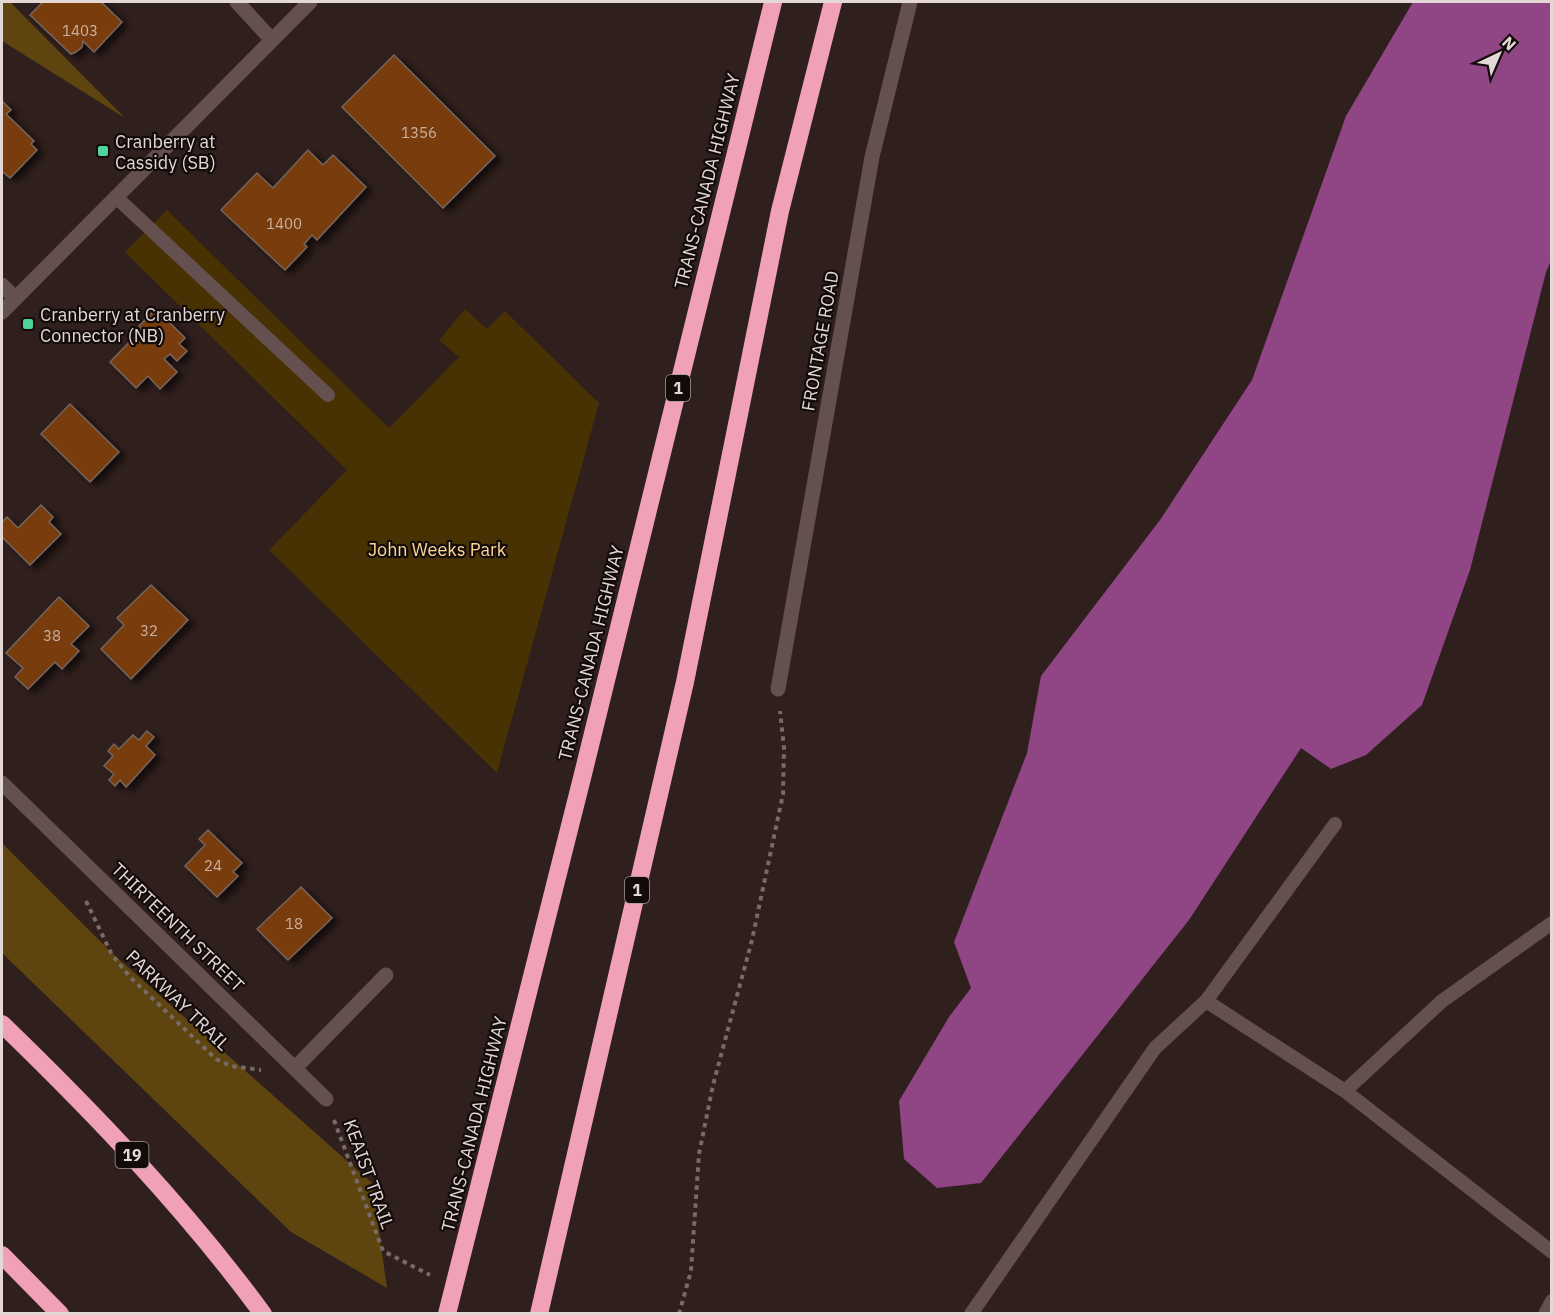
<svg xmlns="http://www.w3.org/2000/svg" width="1553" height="1315" font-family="'IBM Plex Sans',sans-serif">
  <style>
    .green { fill: #483204 }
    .forest { fill: #5e440e }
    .water { fill: #904684 }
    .building { fill: #793d0b; stroke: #75655c; stroke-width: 1.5; filter: url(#shadow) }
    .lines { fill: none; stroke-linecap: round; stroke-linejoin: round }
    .path { stroke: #786a68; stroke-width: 4; stroke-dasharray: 4.5 4.5; stroke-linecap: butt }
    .lane { stroke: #64514f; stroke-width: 14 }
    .street { stroke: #64514f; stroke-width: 15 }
    .secondary { stroke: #64514f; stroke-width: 15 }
    .highway { stroke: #f0a1b8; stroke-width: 18 }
    .poi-dot { fill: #50d398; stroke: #120b0a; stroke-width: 2 }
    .labels { text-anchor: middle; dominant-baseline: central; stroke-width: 4.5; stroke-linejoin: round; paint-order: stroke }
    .number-label { font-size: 15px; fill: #c8b1a3 }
    .shield { fill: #120b0a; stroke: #a49a99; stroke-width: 1.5 }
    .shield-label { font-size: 16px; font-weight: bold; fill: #e3d8d6 }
    .poi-label { font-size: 18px; fill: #e3d8d6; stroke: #120b0a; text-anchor: start }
    .street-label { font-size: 18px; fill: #e3d8d6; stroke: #120b0a }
    .park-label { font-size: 18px; fill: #fed795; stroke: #120b0a }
  </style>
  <defs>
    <filter id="shadow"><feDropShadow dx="6" dy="4" stdDeviation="3" flood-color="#0009"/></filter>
  </defs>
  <rect width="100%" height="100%" fill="#2f1f1d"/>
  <path class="green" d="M167,210l222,218 70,-71 -20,-17 26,-31 22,20 18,-18 94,92 -102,370 -228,-223 78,-80 -222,-218z"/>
  <path class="forest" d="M2,2h8l115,116 -123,-77z
    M2,843l109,109 261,231 15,105 -96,-56 -289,-279z"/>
  <path class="water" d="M1413,2h139l-1,259 -5,11 -76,298 -48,135 -56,50 -35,14 -30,-21 -112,172 -208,263 -44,5 -33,-29 -5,-58 50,-84 22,-29 -17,-46 73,-189 14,-77 119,-156 92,-140 94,-264z"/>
  <path class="building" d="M43,2h58l21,20 -28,30 -11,-11 -1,6 -6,5 -5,2 -41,-39z
    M394,55l101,101 -52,52 -101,-101z
    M2,101l9,9 -5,4 28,27 -3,3 6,6 -27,28 -7,-6 -1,2z
    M308,150l15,15 10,-10 33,32 -49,53 -5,-5 -8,9 3,3 -22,23 -64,-60 36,-37 16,15z
    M156,309l29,29 -6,6 8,7 -10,10 -7,-7 -6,5 13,13 -17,17 -12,-13 -12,12 -26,-26 32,-33 -3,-3z
    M70,404l49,48 -29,30 -49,-48z
    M41,505l12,12 -4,5 12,12 -31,31 -28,-28v-15l5,-5 11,11z
    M151,585l37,35 -57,59 -30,-30 23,-24 -7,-7z
    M59,597l30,29 -18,18 8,7 -17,18 -7,-7 -27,27 -13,-12 8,-9 -17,-15z
    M147,731l7,6 -8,9 9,9 -29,32 -6,-7 -5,6 -6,-6 5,-6 -10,-8 9,-10 -5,-5 6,-7 5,5 14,-14 6,5z
    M208,830l34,33 -9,9 5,4 -21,21 -32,-31 20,-21 -6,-6z
    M301,887l31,31 -44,42 -31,-31z"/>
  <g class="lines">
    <path class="path" d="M86,901l26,54 18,22 86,82 15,7 30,4
      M334,1120l49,131 47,24
      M679,1314l12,-43 8,-117 14,-69 39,-145 31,-146 1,-46 -4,-37"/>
    <path class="lane" d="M116,197l212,198
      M1206,1001l139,90 207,161
      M1345,1091l97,-90 110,-78
      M971,1314l184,-266 51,-47 129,-177
      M1545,1314l7,-13"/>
    <path class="street" d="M237,2l35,38
      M2,285l13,13
      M778,689l94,-532 38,-155
      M2,783l324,316
      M295,1068l91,-93"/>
    <path class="secondary" d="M2,312l308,-310"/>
    <path class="highway" d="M2,1024c94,91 183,184 261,290
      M2,1255l58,59
      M447,1314l136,-540 190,-772
      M539,1314l146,-632 95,-471 53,-209"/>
  </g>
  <g class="poi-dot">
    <rect x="97" y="145" width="12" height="12" rx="3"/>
    <rect x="22" y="318" width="12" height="12" rx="3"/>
  </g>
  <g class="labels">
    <g class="number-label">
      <text x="80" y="30">1403</text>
      <text x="419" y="132">1356</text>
      <text x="284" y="223">1400</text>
      <text x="149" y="630">32</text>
      <text x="52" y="635">38</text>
      <text x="213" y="865">24</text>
      <text x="294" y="923">18</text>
    </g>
    <g class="shield">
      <rect x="666" y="375" width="24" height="26" rx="4.5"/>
      <rect x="625" y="877" width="24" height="26" rx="4.5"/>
      <rect x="115.5" y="1142" width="33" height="26" rx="4.5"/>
    </g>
    <g class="shield-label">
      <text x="678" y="388">1</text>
      <text x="637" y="890">1</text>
      <text x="132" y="1155">19</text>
    </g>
    <g class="poi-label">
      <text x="115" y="141">Cranberry at<tspan x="115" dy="21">Cassidy (SB)</tspan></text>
      <text x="40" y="314">Cranberry at Cranberry<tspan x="40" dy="21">Connector (NB)</tspan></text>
    </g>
    <g class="street-label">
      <text transform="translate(707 181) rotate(-76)">TRANS-CANADA HIGHWAY</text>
      <text transform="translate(820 341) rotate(-80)">FRONTAGE ROAD</text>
      <text transform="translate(591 653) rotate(-76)">TRANS-CANADA HIGHWAY</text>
      <text transform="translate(178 927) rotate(44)">THIRTEENTH STREET</text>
      <text transform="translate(178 1000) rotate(44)">PARKWAY TRAIL</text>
      <text transform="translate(474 1124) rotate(-76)">TRANS-CANADA HIGHWAY</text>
      <text transform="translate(369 1174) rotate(70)">KEAIST TRAIL</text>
    </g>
    <g class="park-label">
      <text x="437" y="549">John Weeks Park</text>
    </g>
  </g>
  <rect width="1553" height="1315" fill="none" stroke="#e3d8d6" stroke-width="6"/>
  <g transform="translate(1499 54) rotate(44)" stroke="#120b0a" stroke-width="4.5" paint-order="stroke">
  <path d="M0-4.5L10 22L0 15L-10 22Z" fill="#e3d8d6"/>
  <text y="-9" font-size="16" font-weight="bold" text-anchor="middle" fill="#e3d8d6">N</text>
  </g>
</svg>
